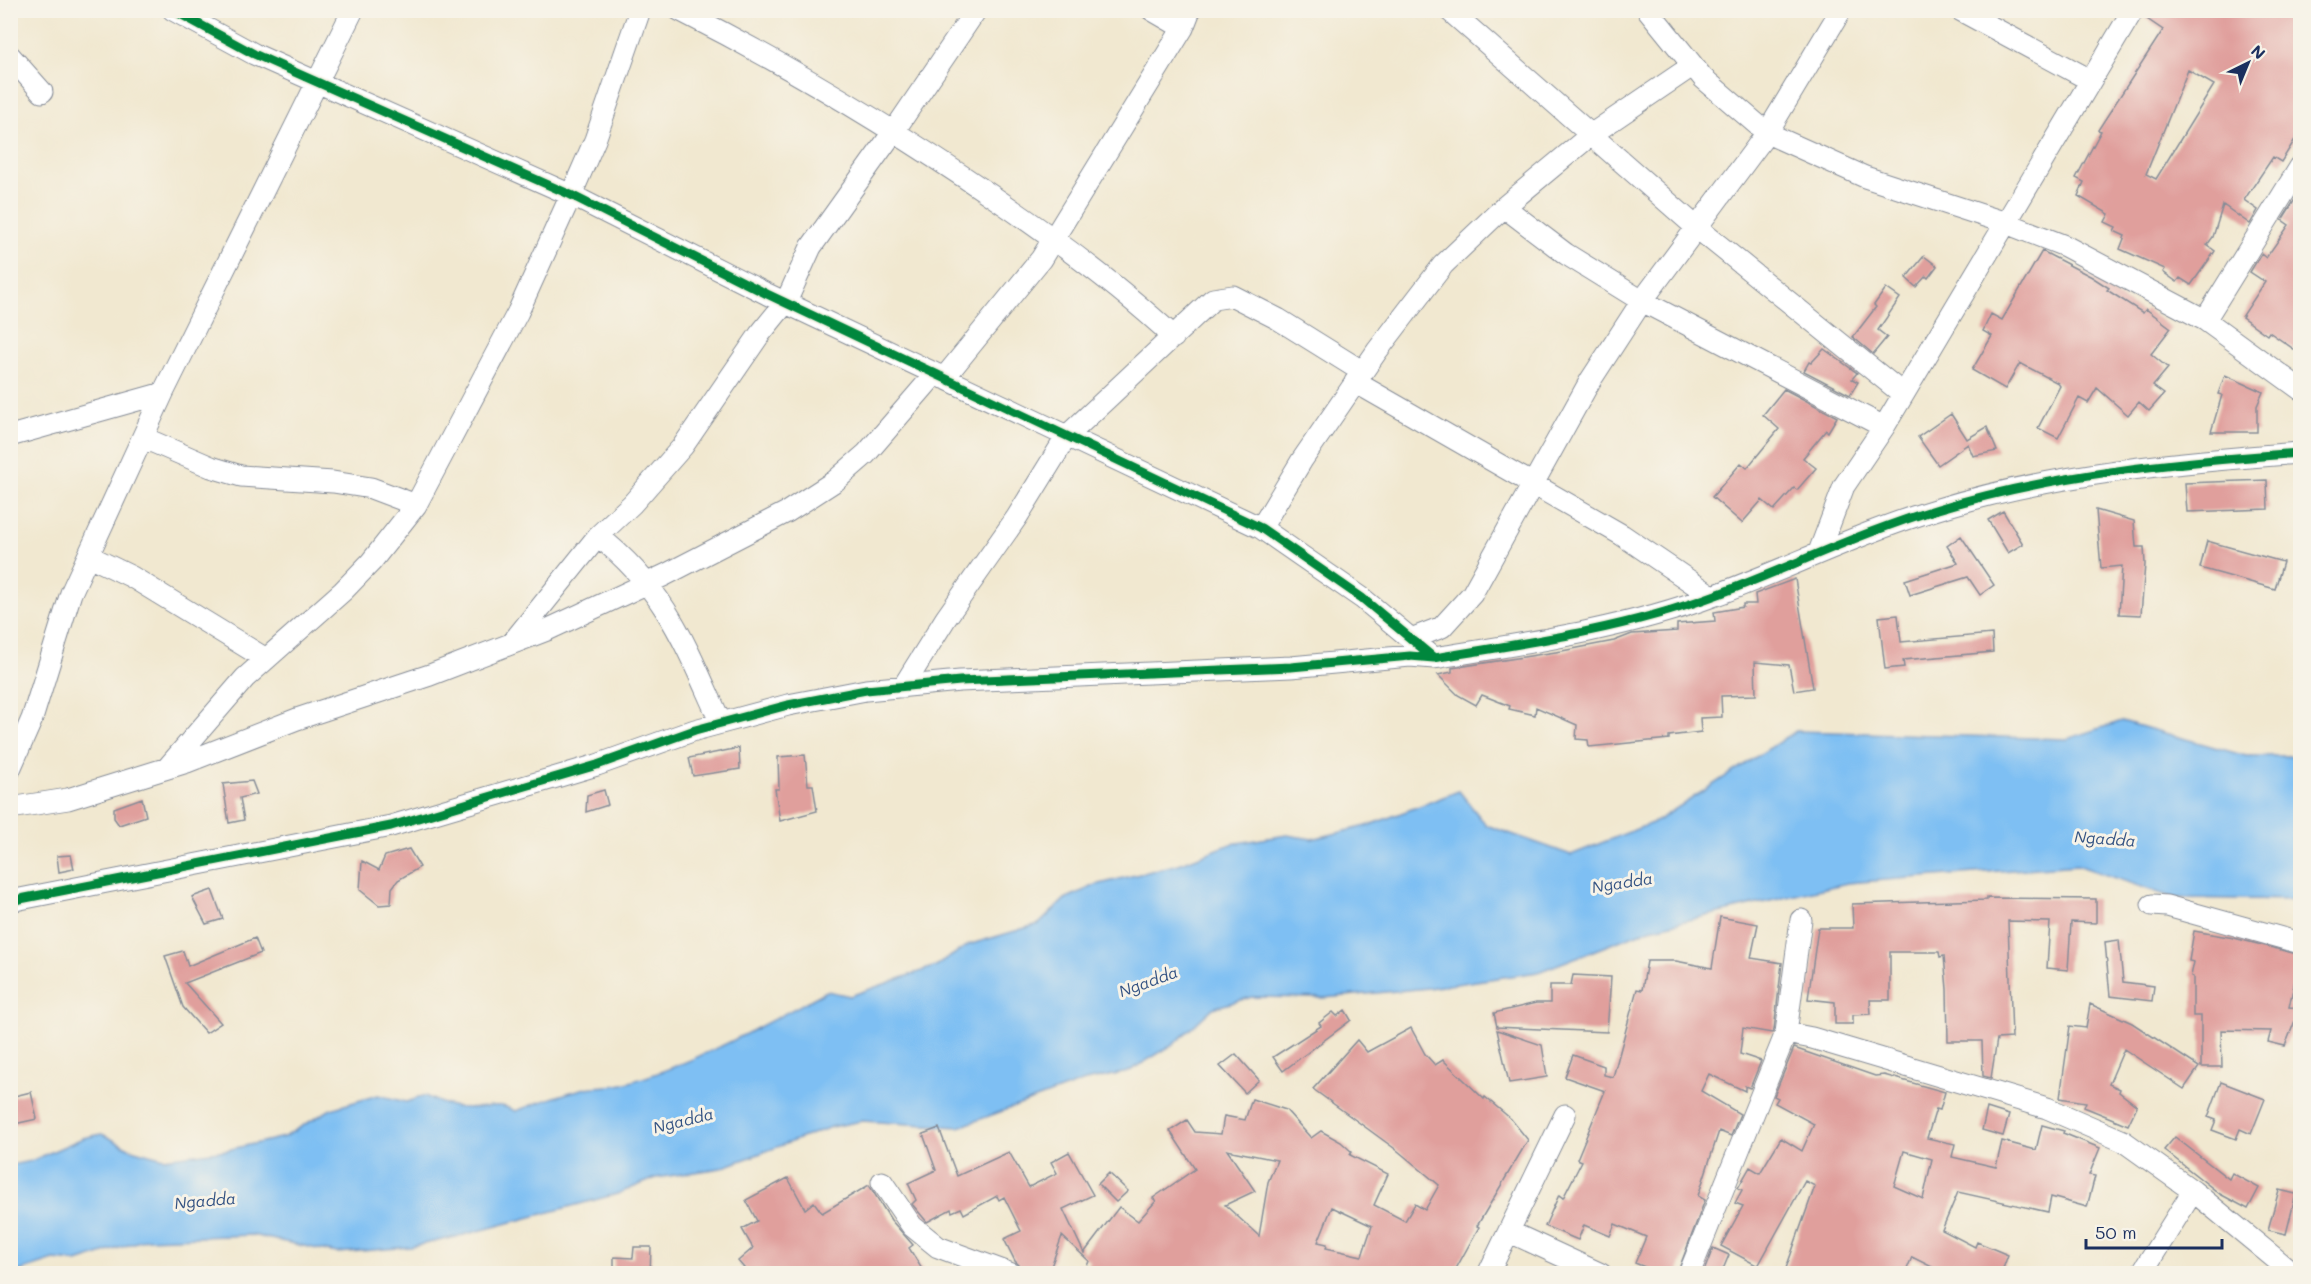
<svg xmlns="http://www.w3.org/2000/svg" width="2311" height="1284" font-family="Mali,sans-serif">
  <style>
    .water { fill: #7ebff3; stroke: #4c77a8; stroke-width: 1.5 }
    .building { fill: #e09f9c; fill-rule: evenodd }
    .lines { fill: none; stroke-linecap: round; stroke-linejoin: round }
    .minor-casing { stroke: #868c97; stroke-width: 23 }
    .minor { stroke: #fff; stroke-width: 21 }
    .cycleway-casing { stroke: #f7f3e8; stroke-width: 13 }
    .cycleway { stroke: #00873e; stroke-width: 9 }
    .labels { text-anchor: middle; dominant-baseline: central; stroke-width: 6; stroke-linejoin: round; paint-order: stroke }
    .water-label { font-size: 16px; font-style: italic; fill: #345383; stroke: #f7f3e8 }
  </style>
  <rect width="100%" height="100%" fill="#f7f3e8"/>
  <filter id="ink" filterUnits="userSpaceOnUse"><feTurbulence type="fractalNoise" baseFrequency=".0167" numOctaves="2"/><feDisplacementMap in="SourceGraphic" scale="12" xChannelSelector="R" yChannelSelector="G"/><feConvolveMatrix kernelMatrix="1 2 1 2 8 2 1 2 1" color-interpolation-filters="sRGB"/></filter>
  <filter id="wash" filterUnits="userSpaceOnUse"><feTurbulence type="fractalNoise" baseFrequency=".008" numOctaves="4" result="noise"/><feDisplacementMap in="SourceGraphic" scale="24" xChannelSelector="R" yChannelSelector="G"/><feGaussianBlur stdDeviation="1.35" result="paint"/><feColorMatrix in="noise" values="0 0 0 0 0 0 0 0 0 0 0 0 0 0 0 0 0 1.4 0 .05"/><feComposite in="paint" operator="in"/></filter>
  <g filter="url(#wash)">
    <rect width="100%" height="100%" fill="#f1e8d0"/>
    <path class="water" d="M2122,721l124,35h54v144l-126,-2 -97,-33 -230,18 -197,46 -112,43 -110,16 -104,10 -72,-1 -39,11 -39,36 -46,28 -43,9 -126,46 -97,-6 -31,6 -110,41 -65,10 -39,16 -161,43 -46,10 -73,6 -85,-18 -106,4 -69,23 -23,-2 -43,14v-109l20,-4 52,-23 19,-4 29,15 33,9 63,-8 57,-13 47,-28 47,-14 28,7 19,-6c15,7 29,13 46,12 22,0 23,-7 45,3 23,-9 46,-17 70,-23 12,-2 25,-1 37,-4 70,-19 140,-59 204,-93l23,5 86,-30 32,-21 71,-21 26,-25 31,-14 83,-21 52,-20 56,-9 25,4 55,-13 92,-35 27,34 85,30 86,-34 139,-90 271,8z"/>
    <g id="blocks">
      <path class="building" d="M2146,10h155v120l-20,32 -8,-5 -29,43 14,10 -8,14 -27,-19 -10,32 -6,8 8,6 -2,3 -22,31 -11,-7 -3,4 -14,-10 2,-3 -45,-20 5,-13 -11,-5 2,-4 -11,-5 4,-8 -31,-18 6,-14 -8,-4 25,-47 -3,-1 65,-100 -19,-13zM2188,70l26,15 -58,94 -10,-5z
        M2301,190v164l-32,-22 -2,3 -25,-18 23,-35 -15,-10 11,-18 5,4 23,-33 -7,-5z
        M2042,251l50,26 17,11 -2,2 36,23 3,-4 25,19 -20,26 17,14 -15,18 11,8 -15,17 -10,-9 -11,13 -31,-27 -9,15 -9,-5 -21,40 -20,-10 22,-42 -2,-3 -38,-20 -15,26 -33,-19 20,-34 -9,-5 8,-17 11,6z
        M1924,256l13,10 -9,12 -2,-2 -10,11 -10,-9z
        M1886,288l14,10 -22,32 9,7 -14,17 -20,-17 23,-30 -2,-2z
        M1824,349l33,24 -5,6 6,3 -8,13 -46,-24 5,-9 2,1z
        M2225,375l38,17 -6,14v26h-46l11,-37 -4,-1z
        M1784,389l53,28 -9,15 -2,-2 -23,28 13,10 -19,22 -3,-2 -20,22 -12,-10 -20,23 -30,-26 29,-34 6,5 32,-39 -16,-14z
        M1951,414l16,25 20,-12 10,24 -24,5 -5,-12 -30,21 -20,-28z
        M2267,480l1,29 -81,3 -2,-29z
        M2096,510l38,11 2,26h8l1,17 -4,51 -22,-1 3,-48 -21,2z
        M2003,511l20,33 -15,9 -20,-33z
        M1961,536l33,49 -14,10 -12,-18 -58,18 -5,-15 53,-17 -11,-17z
        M2207,541l76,21 -8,27 -75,-21z
        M1795,579l18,109 -19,3 -5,-26 -34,-3 1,33 -35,1 1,21 -22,1 1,14 -32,4v3l-80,8 -1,-7 -12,-1 1,-14 -41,-18 -1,8 -26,-6 1,-3 -28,-11 -6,10 -18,-10 -20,-20 14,-3v-4l110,-17 52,-10 18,-7 45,-3v-7l38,-3 -1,-9 29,-5v-3h13l-1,-10z
        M1898,615l3,27 91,-8 1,18 -90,8 1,7 -19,2 -6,-52z
        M739,748l1,21 -47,7 -4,-18z
        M805,755l3,30h5l4,26 -37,10 -5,-32h4l-1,-32z
        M252,781l5,13 -17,4 4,22 -15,3 -6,-39z
        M604,790l4,15 -22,7 1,-17z
        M142,798l4,18 -27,9 -5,-7v-10z
        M409,849l11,18 -22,13 -6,8 -1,16 -12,1 -19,-15 2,-29 17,9 6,-14z
        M71,855l3,14 -15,3 -2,-16z
        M212,890l11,29 -17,5 -14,-27z
        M1987,898l109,1v24l-25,-1 -3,48 -21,-2 3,-46 -42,-1 4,117 -15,1 -6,39 -8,-2 -1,-35h-34l-1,-52 -3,-33 -4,1 -1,-5h-49v48h-20l1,14 -18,1v9h-18v-22l-27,-3 10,-71h35l-1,-24 135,-4z
        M1720,917l38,7 -7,34 31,5 -8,67 -2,3 -29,-5 -3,26 21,7 -11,27 -5,-2v5l-36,-17 -8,17 39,23 -9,22 -12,-5 -21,65 7,4 -28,74h-15l-27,-11 11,-26 -31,-13 -5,12 -26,-11 -6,15 -33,-14 14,-31 4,3 19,-37 -5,-2 28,-68 -40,-14 8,-22 31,11v9l9,2 24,-88 5,1 5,-29h29l36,7z
        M2194,931l40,7 67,17v17l-4,-1 -8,36 11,1 -15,38 -17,-4 3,-11 -50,-1 1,37h-21v-51h-8v-39l-2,-1 3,-14 -5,-1z
        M255,938l6,15 -76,30 36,40 -15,10 -23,-26 -18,-51 18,-5 5,15z
        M2119,940l4,42 31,4 -2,15 -42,-5 -5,-54z
        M1573,975l38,2 -4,55 -110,-5 -3,-14 42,-10h14v-18h21z
        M2090,1004l42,19 67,44 -15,22 -60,-40 -15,35 11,5 -1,3 18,14 -9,19 -44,-18 2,-5 -26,-4 10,-72 16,2z
        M1345,1010l6,10 -68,51 -10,-14 48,-31 -2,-3 14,-11 4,4z
        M1411,1028l14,26 10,11 8,-5 41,39 1,-2 26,22 17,21 -51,86 2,1 -26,47h-369l5,-13 -27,-25 -13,36 -8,-3 -2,5h-11l-13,-13 -11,-22 17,-8 -17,-34 -5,3 -2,-4 -33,18 -3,-6 -9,4 -1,-3 -24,13 -15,-18 4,-4 -8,-17 28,-13 -13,-36 16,-6 18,48 52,-24 20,35 28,-14 -6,-11 18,-10 24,43 -30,14 21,44 35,-46 19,14 18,-20 -3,-3 42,-29 -25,-38 17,-11 8,12 26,2 3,-18 21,4 7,-21 34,11 25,28 10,-7 20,11 11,10 -2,3 38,19 -14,31 31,16 10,-17 10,6 14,-25 -41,-34 -85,-62 44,-49 10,12zM1227,1150l50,10 -9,22 -9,54 -34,-31 30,-14zM1332,1207l40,19 -10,30 -36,-8 1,-4 -9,-2z
        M1497,1030l45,15 5,32 -38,6z
        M1794,1048l81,28 9,-1 61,17 -5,18 -4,-1 -9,29 28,6 -3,13 44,10 6,-26 34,9 6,-25 22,6 -1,2 37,15 -11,27 6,1 -8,31 -36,-10 -3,15 -90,-20 -16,38 33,17 2,-5 31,13 -7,19h-55l-34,-17 -7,17h-121l31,-88 -10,-5 -47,85 -37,-20 22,-40 -8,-3 7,-13 -4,-2 12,-21 10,6 21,-35 21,13 12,-27 -39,-21 3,-5 -4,-2zM1904,1151l28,8 -9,40 -29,-13z
        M1236,1054l23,26 -14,13 -25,-27z
        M2221,1082l44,17 -14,35 -11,-5 -4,10 -24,-9 4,-10 -8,-3z
        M31,1092l6,27 -27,6v-28z
        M1987,1108l22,7 -6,21 -21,-6z
        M2175,1137l54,42 3,-6 27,15 -11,21 -28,-15 -56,-44z
        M1109,1173l19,18 -12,11 -18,-18z
        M788,1178l17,31 9,-7 8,11 47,-28 22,35 22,25 -4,3 16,26h-176l-11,-13 15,-13 -11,-19 15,-8 -11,-21z
        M2279,1190l17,4 -10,40 -18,-4z
        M634,1247h17l-1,27h-36v-17l19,1z
        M1713,1248l16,7 -8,19h-18z"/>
    </g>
  </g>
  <g filter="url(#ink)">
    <use href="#blocks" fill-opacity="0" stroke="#868c97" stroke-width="1.5"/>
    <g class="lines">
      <g class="minor-casing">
        <path id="minor" d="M173,10l81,44 317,141 196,99 494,234 101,70 72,60
          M679,10c109,55 215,119 316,188 63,43 123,87 179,139
          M1152,10l31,18
          M1449,10l247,217 207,167
          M1648,10l55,68 64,55 98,44 141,46 59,23 140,74 95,69
          M1960,10l130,70
          M10,56l32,36
          M1504,207l62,47 76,47 242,126
          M2205,320l95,-153
          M944,378l97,-119 142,-231 7,-18
          M1355,382l267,153 90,61
          M10,436l153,-43
          M144,438l67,29 30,9 92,6 38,6 45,17
          M1261,528l41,-68 75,-109 66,-86 61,-58 88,-73 100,-68
          M598,536c69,54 88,111 123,187
          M1819,552l25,-66 40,-59 249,-417
          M89,556l43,21 134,82
          M1411,639l31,-12 30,-33 118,-213 52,-80 125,-168 74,-123
          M512,643l86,-107 34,-32 51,-58 77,-112 26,-32 25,-55 83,-116 82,-121
          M903,687l43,-69 71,-101 50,-81 146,-137 20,-3 45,23 85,53
          M168,767l77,-89 98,-87 28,-29 45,-57 102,-193 53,-117 24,-55 45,-130
          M10,769l22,-50 39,-126 92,-200 190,-383
          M10,808l58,-9 119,-37 110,-43 133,-44 117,-45 118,-55 122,-63 48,-31 31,-27 69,-80
          M10,901l381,-75 206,-61 98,-35 93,-25 78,-15 94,-9 331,-14 119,-11 24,2c93,-15 191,-29 279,-62 76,-28 148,-64 225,-87 118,-36 240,-47 362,-56
          M2152,905l15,1 133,37
          M1786,1033l26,5 235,70 76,33 70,50 101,83
          M882,1182l30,44 26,21 74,27
          M1510,1232l91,42
          M1488,1274l77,-159
          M1689,1274l97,-241 15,-113
          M2141,1274l52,-83"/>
      </g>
      <use href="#minor" class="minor"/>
      <g class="cycleway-casing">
        <path id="cycleway" d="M173,10l81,44 317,141 196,99 494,234 101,70 72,60
          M10,901l381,-75 206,-61 98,-35 93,-25 78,-15 94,-9 331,-14 119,-11 24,2c93,-15 191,-29 279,-62 76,-28 148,-64 225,-87 118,-36 240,-47 362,-56"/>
      </g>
      <use href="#cycleway" class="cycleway"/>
    </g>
  </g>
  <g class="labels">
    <g class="water-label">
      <text transform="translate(2105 838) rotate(4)">Ngadda</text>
      <text transform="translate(1622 882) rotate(-9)">Ngadda</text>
      <text transform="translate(1148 981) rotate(-20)">Ngadda</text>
      <text transform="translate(683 1120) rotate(-14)">Ngadda</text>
      <text transform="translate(205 1200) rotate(-5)">Ngadda</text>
    </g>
  </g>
  <rect width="2311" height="1284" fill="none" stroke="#f7f3e8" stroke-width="36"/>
  <g transform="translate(2248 63) rotate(43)" stroke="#f7f3e8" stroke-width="4.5" paint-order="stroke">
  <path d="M0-4.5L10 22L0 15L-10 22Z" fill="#1b2f5e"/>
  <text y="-9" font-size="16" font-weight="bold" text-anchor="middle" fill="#1b2f5e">N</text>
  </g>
  <path d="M2086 1239v9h136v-9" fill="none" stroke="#1b2f5e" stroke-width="3"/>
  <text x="2095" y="1239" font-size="18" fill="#1b2f5e" stroke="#f7f3e8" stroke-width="4.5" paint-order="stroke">50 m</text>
</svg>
